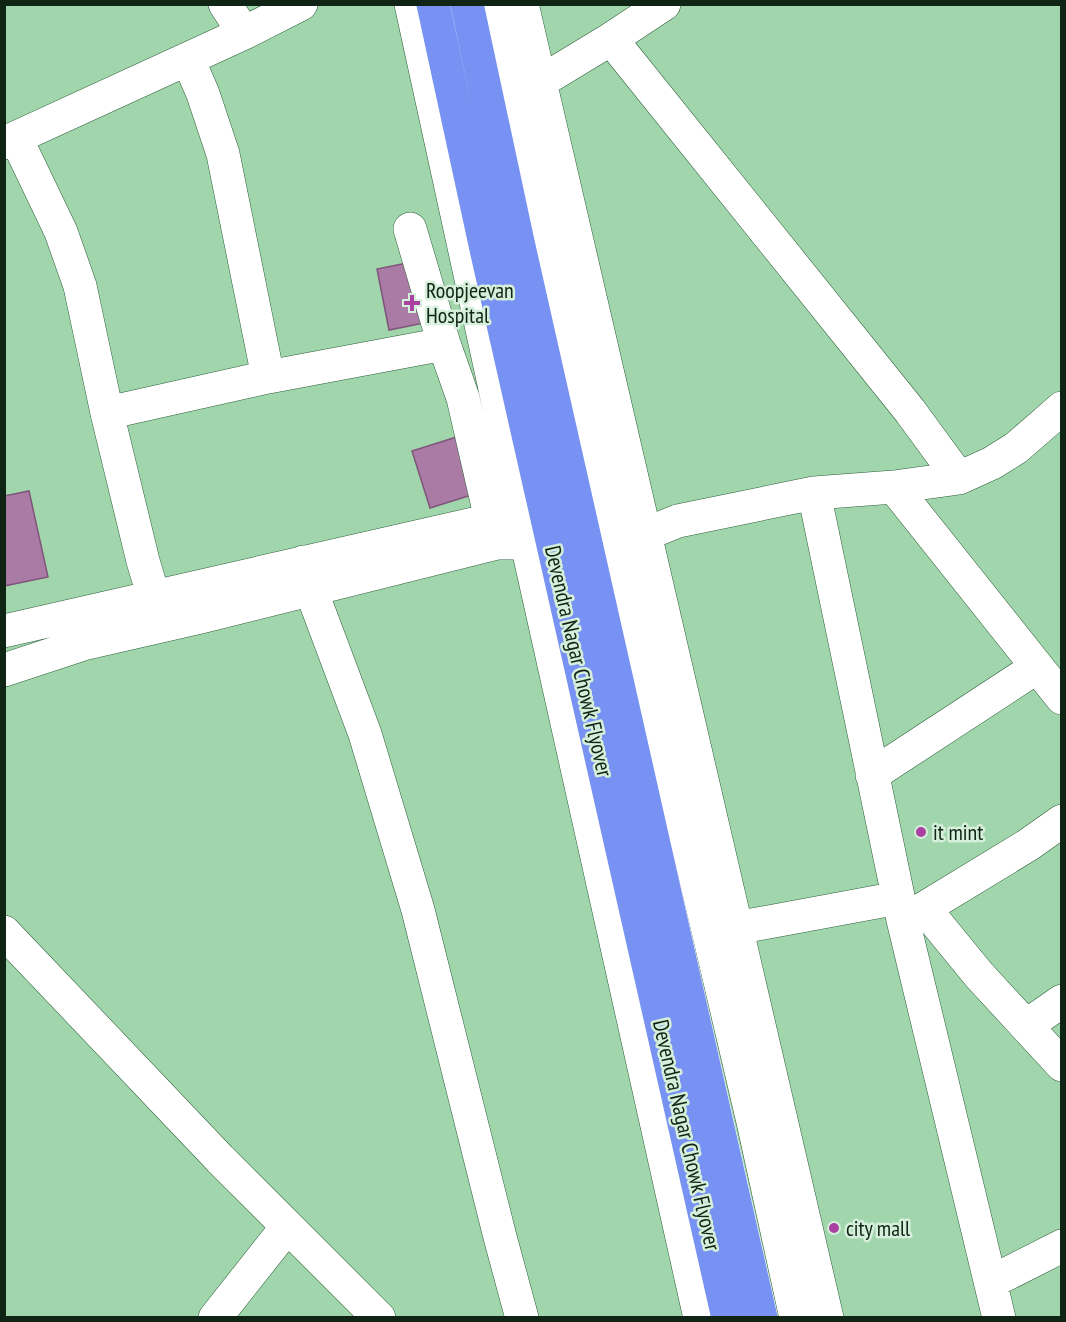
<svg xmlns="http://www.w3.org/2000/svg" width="1066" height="1322" font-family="'PT Sans Narrow',sans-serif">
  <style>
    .building { fill: #aa7ca5; stroke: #80547b; stroke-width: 1.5 }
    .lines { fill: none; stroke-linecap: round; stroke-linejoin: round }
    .minor-casing { stroke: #2d5e3a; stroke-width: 34 }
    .minor { stroke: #fff; stroke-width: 33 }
    .highway-bridge-casing { stroke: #fff; stroke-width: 34; stroke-linecap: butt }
    .highway-bridge { stroke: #7792f2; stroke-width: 33 }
    .poi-dot { fill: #a940a2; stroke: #d5efda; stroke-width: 2 }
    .labels { text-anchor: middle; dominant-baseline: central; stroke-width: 5; stroke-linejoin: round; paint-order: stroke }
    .poi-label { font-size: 22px; fill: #0f2415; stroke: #d5efda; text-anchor: start }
    .street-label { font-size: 22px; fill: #0f2415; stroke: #d5efda }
  </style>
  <rect width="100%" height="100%" fill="#a1d6ac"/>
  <path class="building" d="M422,260l12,61 -45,9 -12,-61z
    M463,435l18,57 -51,16 -18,-57z
    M29,491l19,86 -44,9v-90z"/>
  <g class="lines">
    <g class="minor-casing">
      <path id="minor" d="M225,4l19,29
        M411,4l112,513 4,27 173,774
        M496,4l114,510 144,612 42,192
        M522,4l305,1314
        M611,39l299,372 49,67
        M188,59l15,35 20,60 45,223
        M540,82l71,-43 53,-35
        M16,138l45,94 19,54 27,127 36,148 17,57
        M4,143l240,-110 57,-29
        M410,229l34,115 19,54 33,143
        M107,413l161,-36 176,-33
        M894,487l168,211
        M814,493l89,427 96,398
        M625,537l21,-3 32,-13 136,-28 80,-6 65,-9 33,-15 24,-15 46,-40
        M303,562l8,28 54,144 53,176 82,327 22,81
        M4,631l487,-111 54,-4
        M4,670l79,-26 118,-27 296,-74h52
        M872,775l165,-108
        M925,909l54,66 83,90
        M908,918l120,-73 34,-24
        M736,928l162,-30
        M4,932l216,227 159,159
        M1026,1026l36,-25
        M991,1282l71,-36
        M215,1318l72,-91"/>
    </g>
    <use href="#minor" class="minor"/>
    <g class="highway-bridge-casing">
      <path id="highway-bridge" d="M433,4l53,245 242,1069
        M467,4l51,238 243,1076"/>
    </g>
    <use href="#highway-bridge" class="highway-bridge"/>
  </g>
  <g class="poi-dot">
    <path d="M409 294h6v6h6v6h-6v6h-6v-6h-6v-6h6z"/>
    <circle cx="921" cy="832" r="6"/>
    <circle cx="834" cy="1228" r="6"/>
  </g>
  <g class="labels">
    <g class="poi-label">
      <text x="426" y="290">Roopjeevan<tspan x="426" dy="25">Hospital</tspan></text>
      <text x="933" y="832">it mint</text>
      <text x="846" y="1228">city mall</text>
    </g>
    <g class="street-label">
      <text transform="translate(579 661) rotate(77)">Devendra Nagar Chowk Flyover</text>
      <text transform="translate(687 1135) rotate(77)">Devendra Nagar Chowk Flyover</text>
    </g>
  </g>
  <rect width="1066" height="1322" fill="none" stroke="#0f2415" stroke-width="12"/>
</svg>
